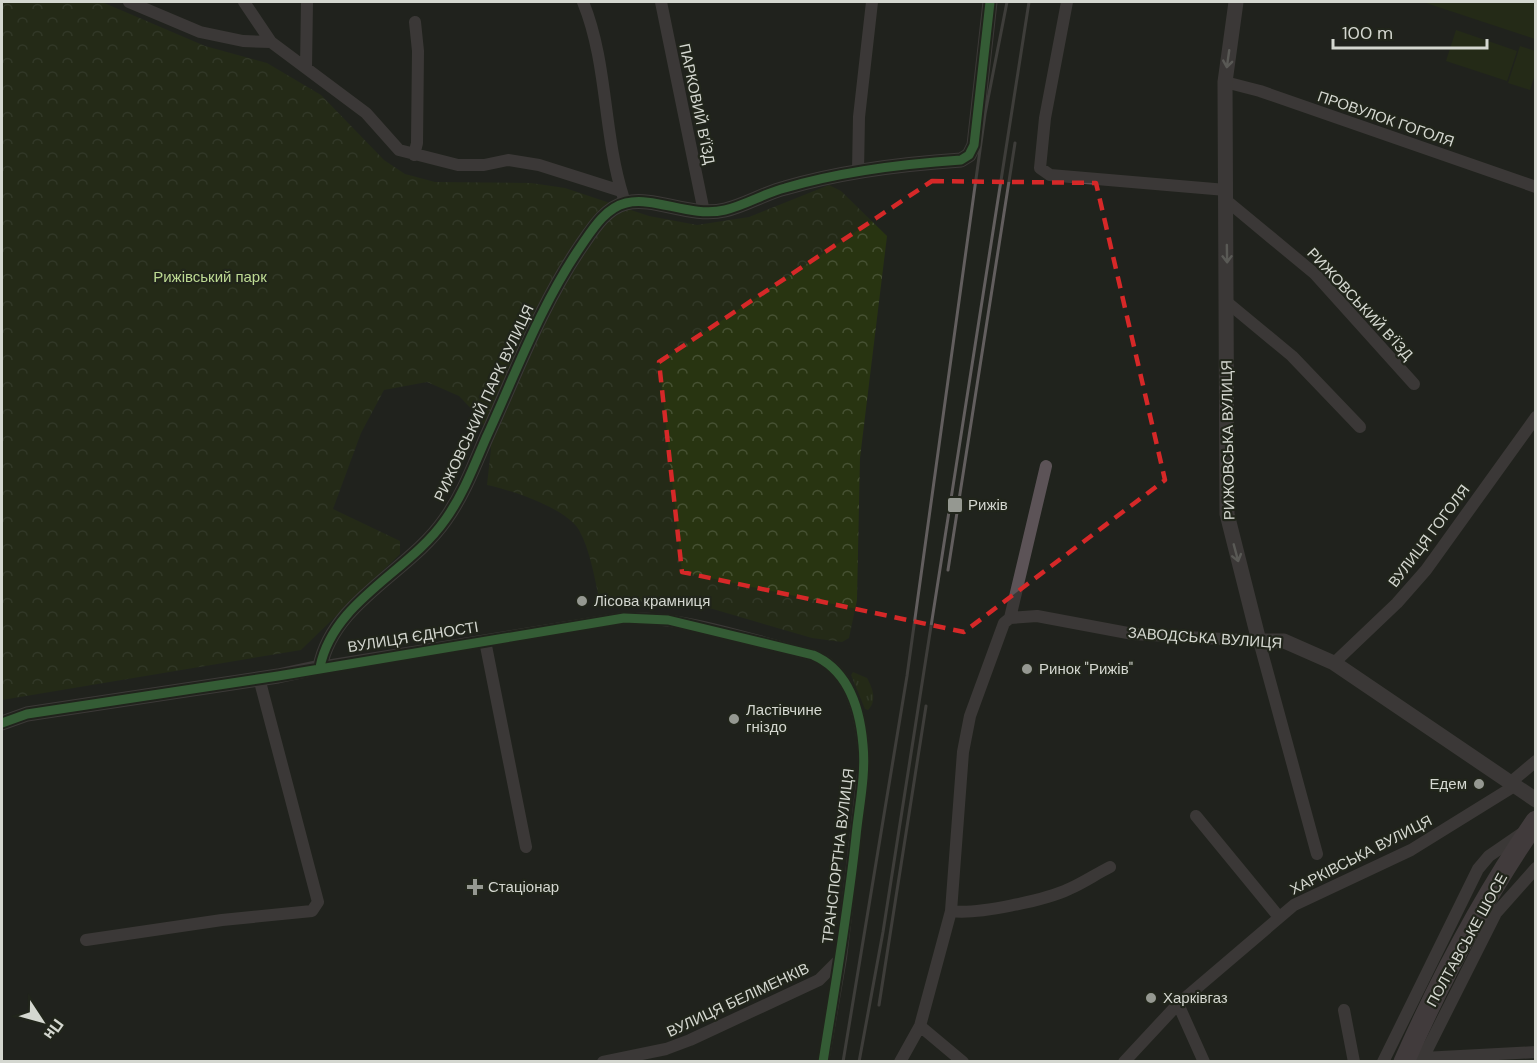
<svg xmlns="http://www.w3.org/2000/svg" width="1537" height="1063" font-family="'DM Sans',sans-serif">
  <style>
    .grass { fill: url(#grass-tufts) }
    .forest { fill: url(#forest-crowns) }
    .garden { fill: #283411 }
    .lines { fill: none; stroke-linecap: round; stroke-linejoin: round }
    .minor { stroke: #5c5357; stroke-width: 12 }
    .tertiary { stroke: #5c5357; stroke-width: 15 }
    .trunk { stroke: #685a62; stroke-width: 21 }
    .rail { stroke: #625e5e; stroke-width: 3 }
    .cycleway-casing { stroke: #21251b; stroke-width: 13 }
    .cycleway { stroke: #4ca352; stroke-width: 9 }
    .oneway { stroke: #9e9c9a }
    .marked { fill: none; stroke: #d62828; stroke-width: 4.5; stroke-dasharray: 12 8; stroke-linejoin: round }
    .poi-dot { fill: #959891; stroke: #21251b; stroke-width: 2 }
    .labels { text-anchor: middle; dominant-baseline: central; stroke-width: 4.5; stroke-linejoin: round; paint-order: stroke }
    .street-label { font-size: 15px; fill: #d4d7d0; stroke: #21251b }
    .park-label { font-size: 15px; fill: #bdda93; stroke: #21251b }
    .poi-label { font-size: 15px; fill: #d4d7d0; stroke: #21251b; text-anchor: start }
  </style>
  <defs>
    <pattern id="grass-tufts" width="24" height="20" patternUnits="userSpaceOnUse" patternTransform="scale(1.5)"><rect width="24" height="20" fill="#283411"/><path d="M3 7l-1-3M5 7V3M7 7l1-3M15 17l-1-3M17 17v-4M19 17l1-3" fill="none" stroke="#465133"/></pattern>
    <pattern id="forest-crowns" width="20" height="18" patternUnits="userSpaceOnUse" patternTransform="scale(1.5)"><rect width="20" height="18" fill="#283411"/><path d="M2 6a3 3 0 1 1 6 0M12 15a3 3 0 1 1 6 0" fill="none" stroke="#465133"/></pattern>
  </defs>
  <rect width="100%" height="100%" fill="#20231d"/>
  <path class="grass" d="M853,672l14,6c6,11 10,23 1,32l-3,-1 -14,-34z"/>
  <path class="forest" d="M2,2h100l103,44 62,17 54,32 63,65 21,14 30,8 96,1 34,5 84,28 48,9 52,-8 80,-32 12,6 46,45 -27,222 -3,142 -8,38 -7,4 -30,-4 -106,-31 -107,-9c-5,-22 -9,-48 -20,-68 -13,-22 -68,-40 -92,-45l4,-36 -10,-30 -22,-23 -32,-14 -43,8 -23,43 -28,76 67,32v13l-99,96 -299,50z"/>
  <path class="garden" d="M1423,2h112v37z
    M1456,30l61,21 -10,30 -61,-20z
    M1520,46l15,5v23l-5,16 -22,-7z"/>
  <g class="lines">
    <path class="minor" d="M129,2l71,30 43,9 28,1 95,71 33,37 59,15h26l24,-5 31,5 82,26
      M244,2l27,40
      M583,2c25,61 20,131 40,194
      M661,2l43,210
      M1067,2l-22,116 -5,50 10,7 176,15
      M306,68l1,-66
      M1225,82l35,9 276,96
      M414,155l3,-12 1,-92 -3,-29
      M858,171l1,-54 13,-115
      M1227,201l88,73 99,110
      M1228,303l64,53 68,71
      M1010,618l27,-2 96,18 126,7 58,213
      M485,641l41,206
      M1334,663l63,-60 29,-33 110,-153
      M320,667l304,-49c64,-2 127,23 189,37 42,17 50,68 51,109l-23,194 -18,104
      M1511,782l25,-21
      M1196,816l83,101
      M951,911c25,4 95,-11 118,-22 14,-6 27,-15 41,-22
      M86,940l136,-20 90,-9 6,-9 -59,-224
      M1178,1004l26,58
      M1344,1010l10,52
      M920,1026l43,36
      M1423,1058l113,-6
      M603,1062l63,-13 24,-9 129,-60 21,-21
      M900,1062l20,-36 31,-115 12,-159 7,-36 34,-93 6,-5 36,-152
      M1124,1062l54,-58 116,-99 117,-55 105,-65
      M1383,1062l95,-193 11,-13 32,-22
      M1421,1062l75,-149 40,-45"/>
    <path class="tertiary" d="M1236,2l-11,80 2,432 32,127h25l50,22 202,137
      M2,723l25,-9 251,-38 42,-9c13,-66 89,-95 125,-147 18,-25 29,-54 41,-82 30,-65 54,-132 95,-192 11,-16 24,-38 45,-43 29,-7 64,15 99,7 21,-5 40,-17 60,-22 58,-17 116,-24 176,-28l8,-5 5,-10 16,-143"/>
    <path class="trunk" d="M1404,1062c37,-84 80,-166 132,-241"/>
    <path class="rail" d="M948,570l67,-427
      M879,1005l47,-299
      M843,1062l64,-386 78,-562 22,-112
      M859,1062l24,-130 146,-930"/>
    <g class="cycleway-casing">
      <path id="cycleway" d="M320,667c13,-66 89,-95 125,-147 18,-25 29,-54 41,-82 30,-65 54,-132 95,-192 11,-16 24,-38 45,-43 29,-7 64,15 99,7 21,-5 40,-17 60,-22 58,-17 116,-24 176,-28l8,-5 5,-10 16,-143
        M2,723l25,-9 251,-38 346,-58 44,2 145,35c35,15 47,54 50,90 3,30 -4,61 -7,91 -8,76 -21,150 -33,226"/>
    </g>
    <use href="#cycleway" class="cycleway"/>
  </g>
  <defs><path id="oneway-shaft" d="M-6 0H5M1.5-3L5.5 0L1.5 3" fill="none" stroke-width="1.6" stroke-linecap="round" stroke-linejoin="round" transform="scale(1.5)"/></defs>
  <g class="oneway">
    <use href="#oneway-shaft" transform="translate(1228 59) rotate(98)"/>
    <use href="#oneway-shaft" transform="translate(1227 254) rotate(89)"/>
    <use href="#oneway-shaft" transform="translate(1236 553) rotate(75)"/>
  </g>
  <path d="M0 0H1537V1063H0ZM932,181l164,2 69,297 -201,152 -282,-60 -23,-210z" fill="#20231d" fill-opacity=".55" fill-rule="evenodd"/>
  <path class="marked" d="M932,181l164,2 69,297 -201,152 -282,-60 -23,-210z"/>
  <g class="poi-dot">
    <rect x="947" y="497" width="16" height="16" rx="3"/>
    <circle cx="582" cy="601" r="6"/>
    <circle cx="1027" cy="669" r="6"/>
    <circle cx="734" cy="719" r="6"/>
    <circle cx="1479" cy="784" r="6"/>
    <path d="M472 878h6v6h6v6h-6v6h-6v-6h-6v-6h6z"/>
    <circle cx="1151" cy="998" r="6"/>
  </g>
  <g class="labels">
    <g class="street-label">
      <text transform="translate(697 104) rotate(78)">ПАРКОВИЙ В’ЇЗД</text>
      <text transform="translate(1386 119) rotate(19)">ПРОВУЛОК ГОГОЛЯ</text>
      <text transform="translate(1360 304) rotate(47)">РИЖОВСЬКИЙ В’ЇЗД</text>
      <text transform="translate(484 403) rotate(-65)">РИЖОВСЬКИЙ ПАРК ВУЛИЦЯ</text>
      <text transform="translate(1228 440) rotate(-91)">РИЖОВСЬКА ВУЛИЦЯ</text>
      <text transform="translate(1429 536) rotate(-53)">ВУЛИЦЯ ГОГОЛЯ</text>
      <text transform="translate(413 637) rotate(-9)">ВУЛИЦЯ ЄДНОСТІ</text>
      <text transform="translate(1205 638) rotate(4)">ЗАВОДСЬКА ВУЛИЦЯ</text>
      <text transform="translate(1361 855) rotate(-27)">ХАРКІВСЬКА ВУЛИЦЯ</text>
      <text transform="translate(838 856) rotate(-83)">ТРАНСПОРТНА ВУЛИЦЯ</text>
      <text transform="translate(1467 940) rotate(-61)">ПОЛТАВСЬКЕ ШОСЕ</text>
      <text transform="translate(738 1000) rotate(-25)">ВУЛИЦЯ БЕЛІМЕНКІВ</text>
    </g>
    <g class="park-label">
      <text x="210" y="277">Рижівський парк</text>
    </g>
    <g class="poi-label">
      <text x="968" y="505">Рижів</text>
      <text x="594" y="601">Лісова крамниця</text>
      <text x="1039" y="669">Ринок "Рижів"</text>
      <text x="746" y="710">Ластівчине<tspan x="746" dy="17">гніздо</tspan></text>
      <text x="1467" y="784" text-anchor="end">Едем</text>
      <text x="488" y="887">Стаціонар</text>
      <text x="1163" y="998">Харківгаз</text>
    </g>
  </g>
  <rect width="1537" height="1063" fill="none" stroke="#d4d7d0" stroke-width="6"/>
  <g transform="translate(42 1021) rotate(126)" stroke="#21251b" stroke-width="4.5" paint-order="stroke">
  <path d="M0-4.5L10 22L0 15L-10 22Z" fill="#d4d7d0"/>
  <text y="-9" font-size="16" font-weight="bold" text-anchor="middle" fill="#d4d7d0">Пн</text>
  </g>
  <path d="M1333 39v9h154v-9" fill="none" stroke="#d4d7d0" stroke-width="3"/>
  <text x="1342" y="39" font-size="18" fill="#d4d7d0" stroke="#21251b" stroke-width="4.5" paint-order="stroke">100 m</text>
</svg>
